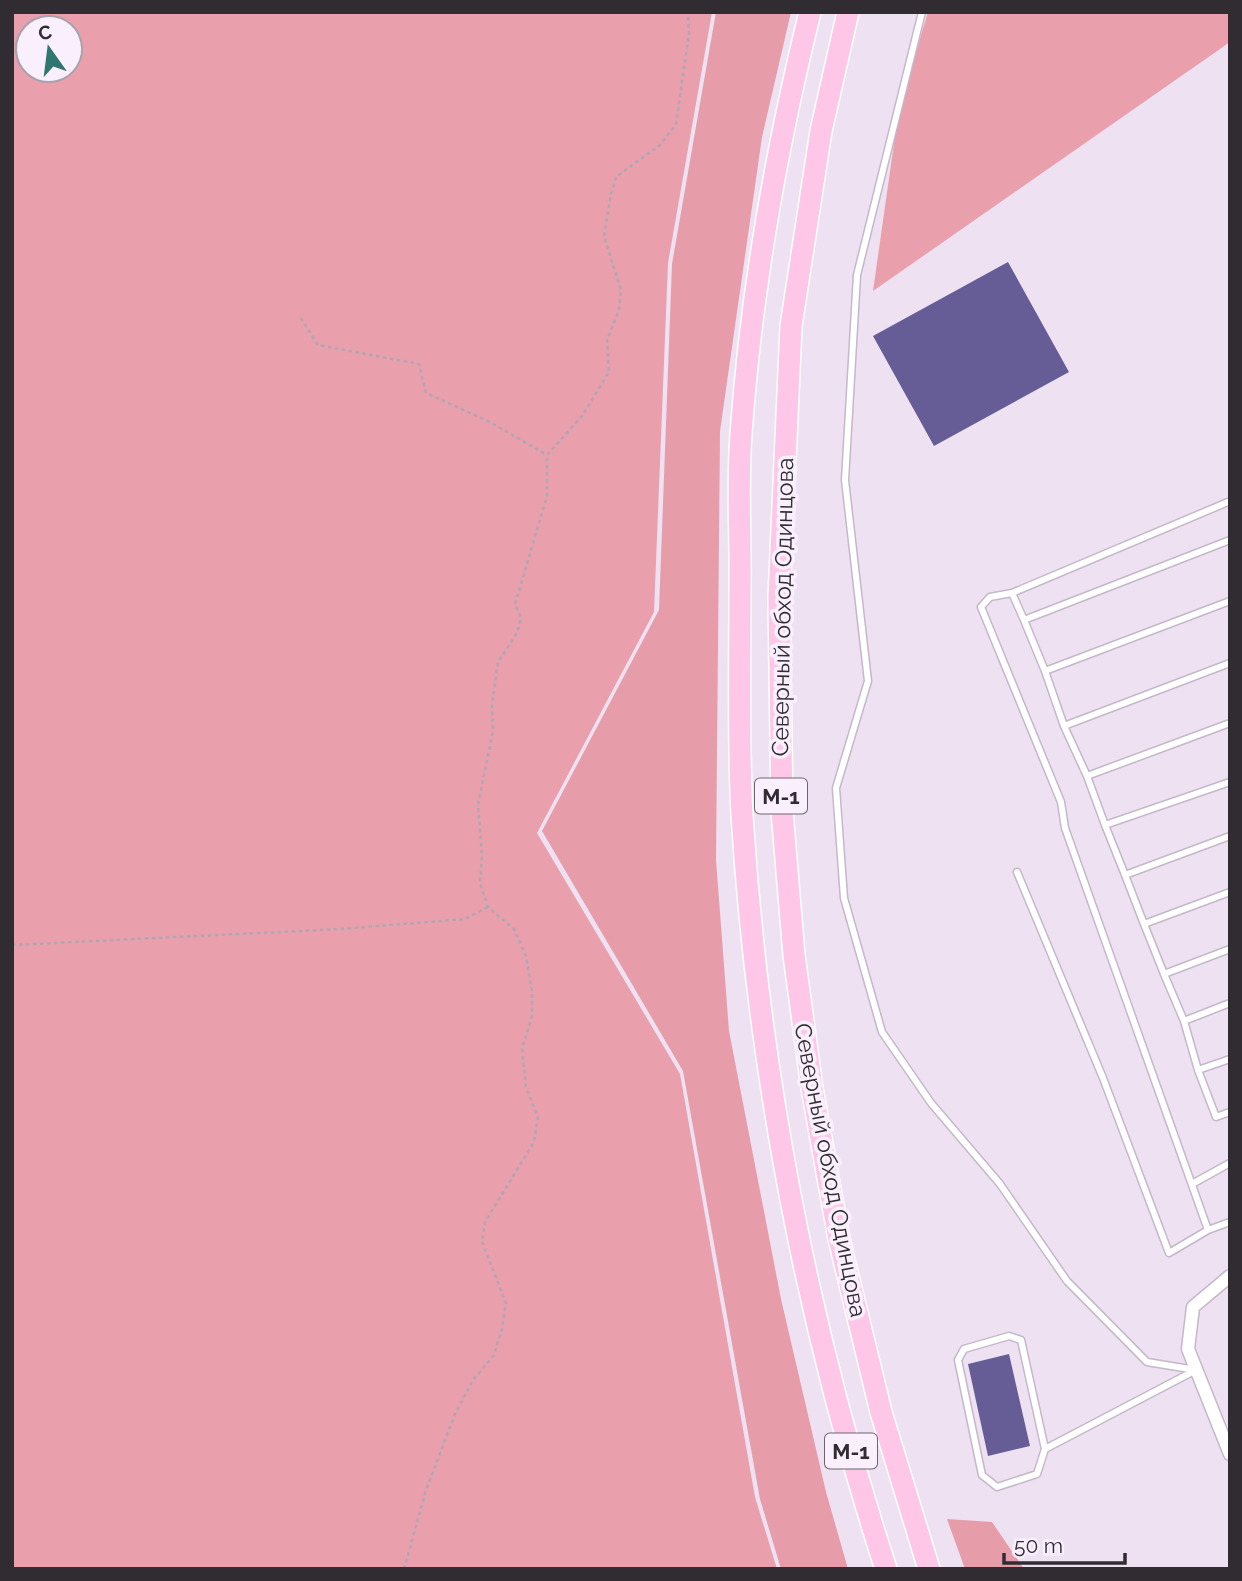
<svg xmlns="http://www.w3.org/2000/svg" width="1242" height="1581" font-family="Raleway,sans-serif">
  <style>
    .green { fill: #e79ca9 }
    .forest { fill: #ea9fac; fill-rule: evenodd }
    .building { fill: #665d97 }
    .lines { fill: none; stroke-linecap: round; stroke-linejoin: round }
    .service-casing { stroke: #c4b8c9; stroke-width: 9 }
    .minor-casing { stroke: #c4b8c9; stroke-width: 15 }
    .trunk-casing { stroke: #fff; stroke-width: 24 }
    .path { stroke: #afa6b3; stroke-width: 2.5; stroke-dasharray: 3.5 3.5; stroke-linecap: butt }
    .service { stroke: #fff; stroke-width: 6 }
    .minor { stroke: #fff; stroke-width: 12 }
    .trunk { stroke: #fec7e8; stroke-width: 21 }
    .labels { text-anchor: middle; dominant-baseline: central; stroke-width: 7; stroke-linejoin: round; paint-order: stroke }
    .shield { fill: #f9effd; stroke: #6c666f; stroke-width: 2 }
    .shield-label { font-size: 21px; font-weight: bold; fill: #302c32 }
    .street-label { font-size: 23px; fill: #302c32; stroke: #f9effd }
  </style>
  <rect width="100%" height="100%" fill="#ede1f2"/>
  <path class="green" d="M716,12h75l-29,125 -42,294 -4,429 13,171 52,268 45,193 22,77h-67l-21,-70 -77,-428 -141,-240 117,-221 13,-346z
    M947,1519l45,3 32,47h-59z"/>
  <path class="forest" d="M12,12h700l-44,251 -14,349 -117,221 143,241 75,423 22,72h-765zM28,28h42v42h-42z
    M928,12h302v30l-357,249 26,-183z"/>
  <path class="building" d="M1008,262l61,110 -135,74 -61,-110z
    M1009,1354l21,92 -42,10 -20,-92z"/>
  <g class="lines">
    <g class="service-casing">
      <path id="service" d="M922,12l-65,263 -12,205 23,201 -32,107 8,110 38,134 49,71 69,81 67,97 80,81 49,8
        M1228,502l-216,91 12,27 206,-80
        M1012,593l-22,4 -9,10 80,195 4,26 143,402
        M1230,601l-185,70 19,55 166,-63
        M1024,620l21,51
        M1230,723l-143,53 18,49 125,-43
        M1064,726l23,50
        M1105,825l20,50
        M1230,836l-105,39 19,49 86,-32
        M1017,872l86,206 66,175 39,-23 22,-8
        M1144,924l20,50
        M1230,949l-66,25 20,47 46,-18
        M1184,1021l14,49
        M1230,1059l-32,11 18,47 14,-5
        M1192,1184l38,-21
        M1045,1449l-24,-109 -12,-4 -45,13 -6,11 24,115 15,12 40,-13 8,-25 149,-78"/>
    </g>
    <g class="minor-casing">
      <path id="minor" d="M1230,1276l-37,31 -5,42 42,105"/>
    </g>
    <g class="trunk-casing">
      <path id="trunk" d="M810,12c-34,138 -59,281 -69,422 -4,53 0,106 -1,159 0,74 -2,148 2,222 16,254 65,512 144,754
        M848,12l-27,119 -30,195 -12,271 3,214 12,144 18,133 27,151 42,173 48,157"/>
    </g>
    <path class="path" d="M301,318l17,27 101,19 7,29 62,28 59,34
      M12,945l329,-16 124,-10 23,-12
      M404,1569l22,-79 29,-76 18,-34 21,-25 8,-27 4,-25 -24,-61 3,-20 49,-80 4,-25 -12,-30 -4,-38 10,-33v-25l-6,-35 -12,-27 -26,-22 -8,-24 2,-27 -4,-51 15,-74 -1,-26 6,-43 19,-29 4,-15 -6,-14 32,-108v-41l35,-39 27,-44 -2,-32 12,-30 2,-20 -17,-54 7,-42 5,-17 44,-32 16,-21 13,-91 -1,-21"/>
    <use href="#service" class="service"/>
    <use href="#minor" class="minor"/>
    <use href="#trunk" class="trunk"/>
  </g>
  <g class="labels">
    <g class="shield">
      <rect x="755" y="778.5" width="52" height="35" rx="5"/>
      <rect x="825" y="1433.5" width="52" height="35" rx="5"/>
    </g>
    <g class="shield-label">
      <text x="781" y="796">М-1</text>
      <text x="851" y="1451">М-1</text>
    </g>
    <g class="street-label">
      <text transform="translate(782 607) rotate(-89)">Северный обход Одинцова</text>
      <text transform="translate(831 1170) rotate(79)">Северный обход Одинцова</text>
    </g>
  </g>
  <rect width="1242" height="1581" fill="none" stroke="#302c32" stroke-width="28"/>
  <g transform="translate(49 49) rotate(346)"><circle r="33" fill="#f9effd" stroke="#a9a1ac" stroke-width="2"/>
  <path d="M0-5L12 26L0 18L-12 26Z" fill="#2f7670"/>
  <text y="-10" font-size="19" font-weight="bold" text-anchor="middle" fill="#302c32">С</text>
  </g>
  <path d="M1004 1553v10h121v-10" fill="none" stroke="#302c32" stroke-width="3.5"/>
  <text x="1014" y="1553" font-size="21" fill="#302c32" stroke="#f9effd" stroke-width="5" paint-order="stroke">50 m</text>
</svg>
